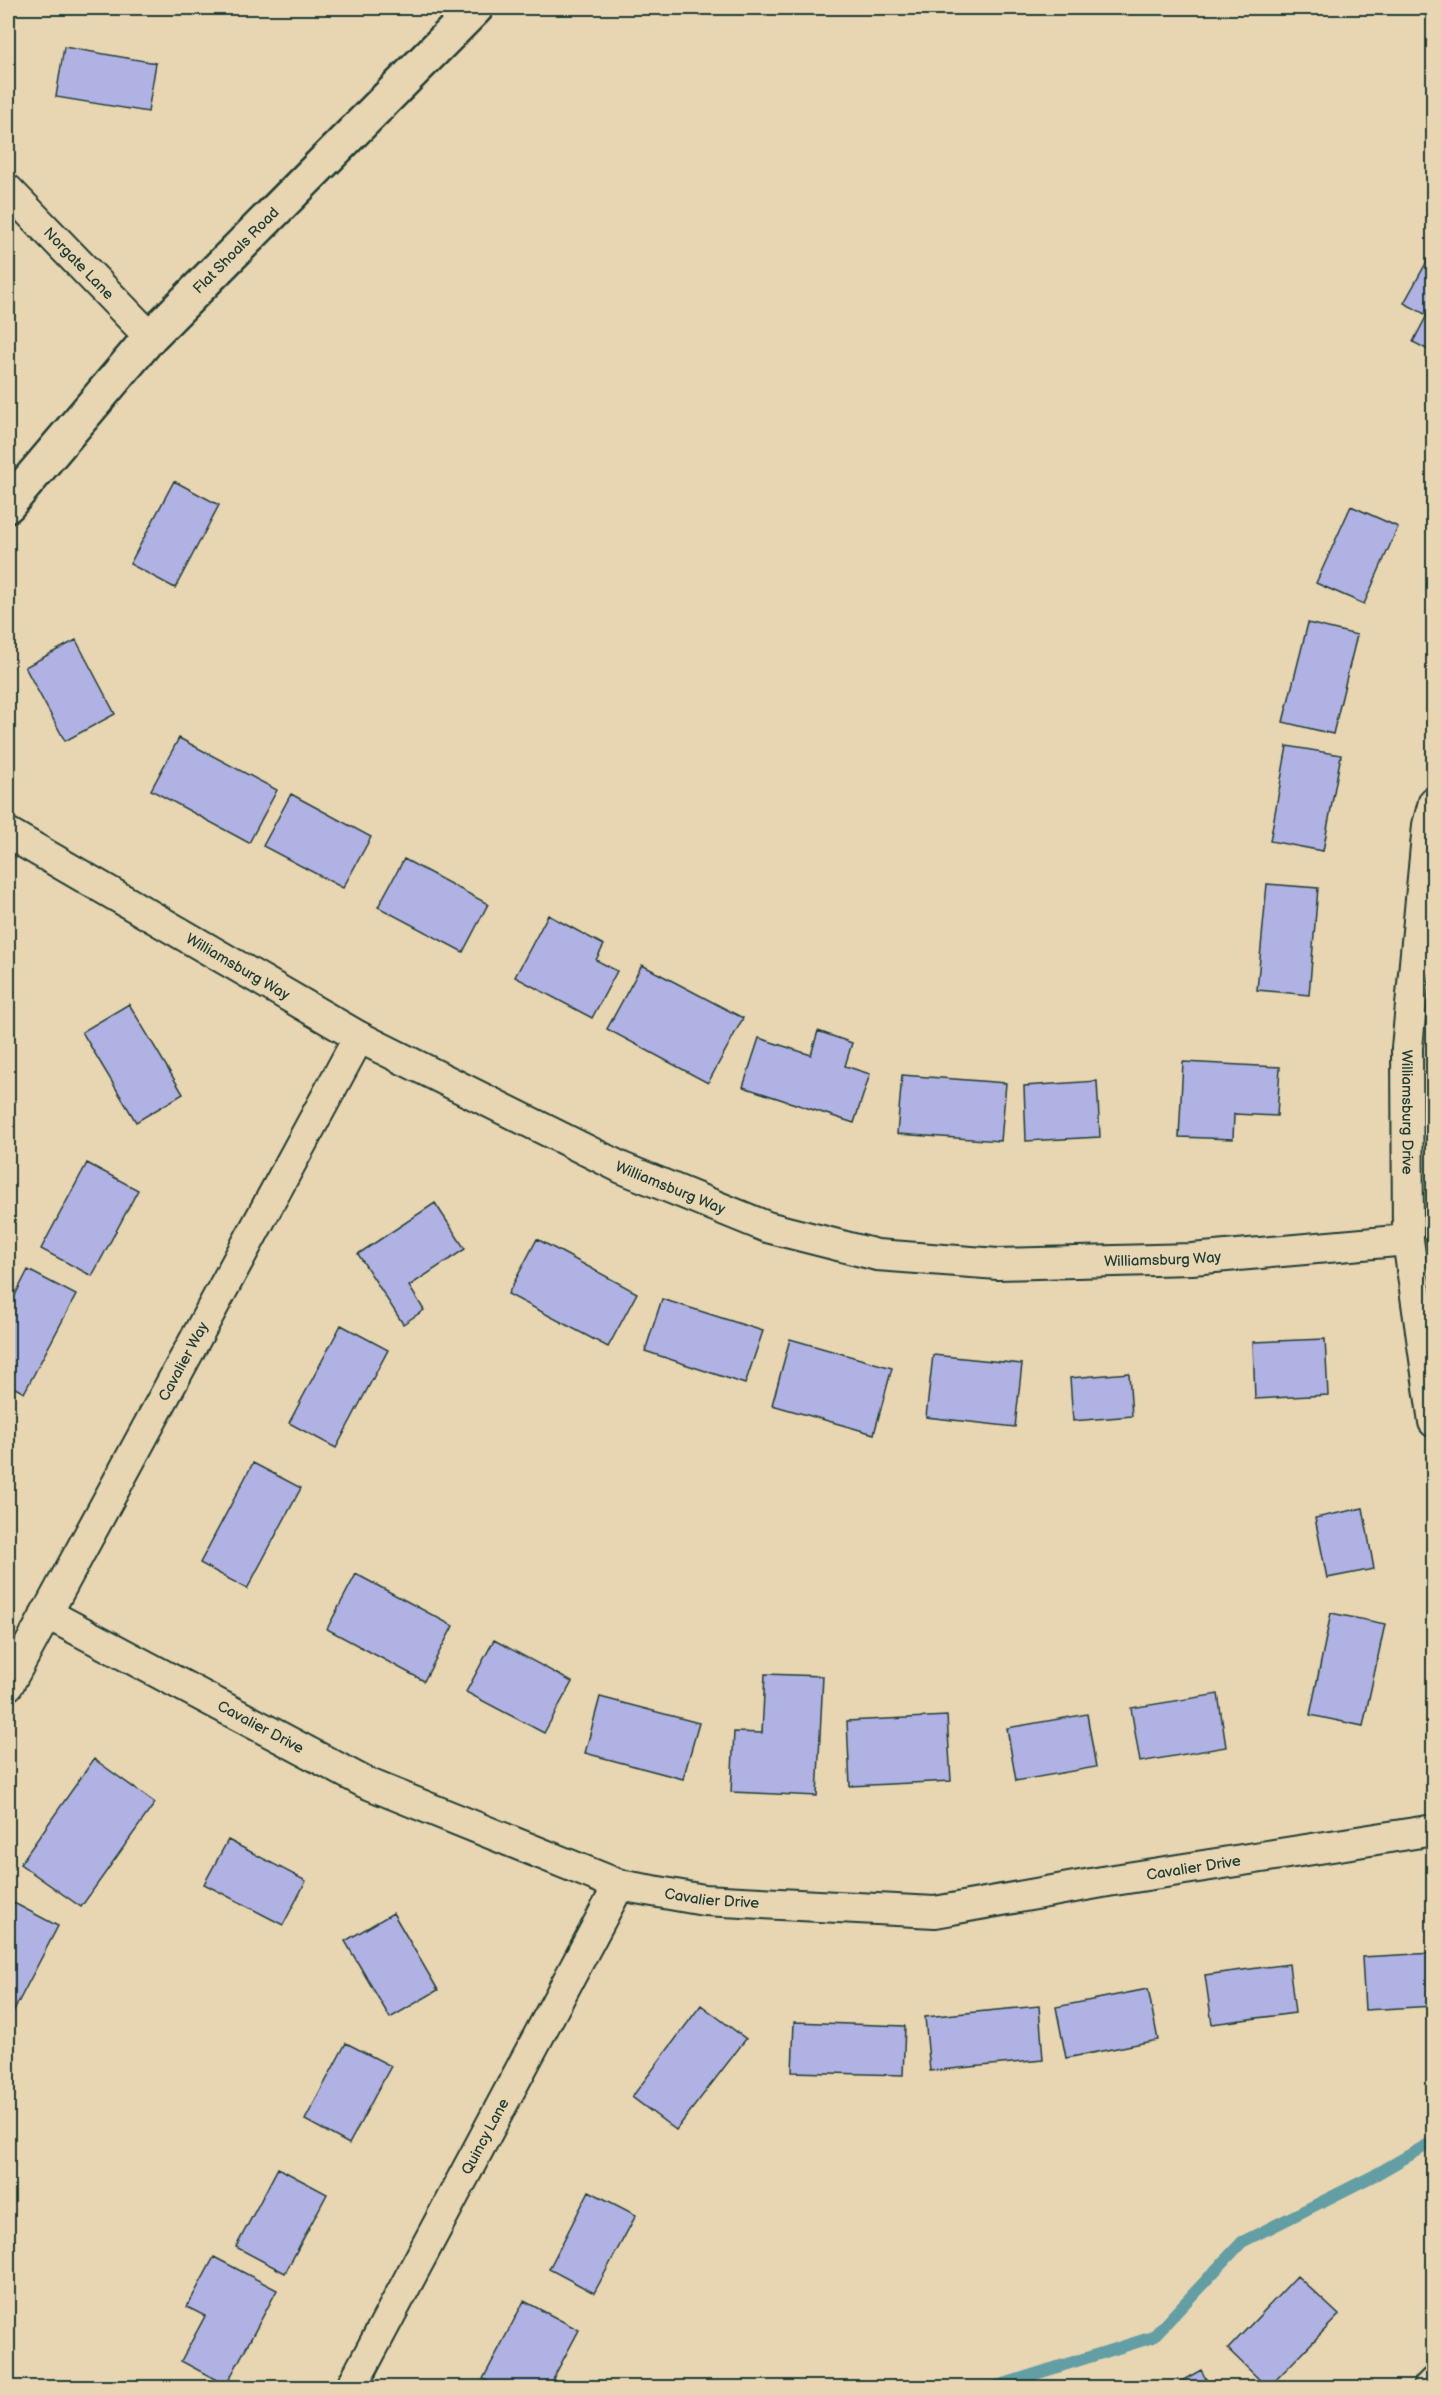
<svg xmlns="http://www.w3.org/2000/svg" width="1441" height="2395" font-family="'Balsamiq Sans',sans-serif">
  <style>
    .lines { fill: none; stroke-linecap: round; stroke-linejoin: round }
    .stream { stroke: #629ea3; stroke-width: 12 }
    .building { fill: #b1b2e4; stroke: #1f3d34; stroke-width: 1.5 }
    .minor-casing { stroke: #1f3d34; stroke-width: 34 }
    .secondary-casing { stroke: #1f3d34; stroke-width: 38 }
    .minor { stroke: #e8d5b2; stroke-width: 30 }
    .secondary { stroke: #e8d5b2; stroke-width: 33 }
    .labels { text-anchor: middle; dominant-baseline: central; stroke-width: 6; stroke-linejoin: round; paint-order: stroke }
    .street-label { font-size: 15px; fill: #1f3d34; stroke: #e8d5b2 }
  </style>
  <rect width="100%" height="100%" fill="#e8d5b2"/>
  <filter id="ink" filterUnits="userSpaceOnUse"><feTurbulence type="fractalNoise" baseFrequency=".0167" numOctaves="2"/><feDisplacementMap in="SourceGraphic" scale="12" xChannelSelector="R" yChannelSelector="G"/><feConvolveMatrix kernelMatrix="1 2 1 2 8 2 1 2 1" color-interpolation-filters="sRGB"/></filter>
  <g filter="url(#ink)">
    <g class="lines">
      <path class="stream" d="M991,2388l162,-51 89,-95 133,-67 59,-34"/>
    </g>
    <path class="building" d="M64,47l92,16 -8,49 -92,-15z
      M1430,256l4,2v95l-21,-11 14,-27 -23,-12z
      M174,481l45,24 -44,83 -45,-24z
      M1351,506l47,21 -34,77 -48,-21z
      M1308,623l49,12 -24,99 -50,-12z
      M76,640l39,74 -50,27 -40,-74z
      M179,738l98,52 -28,53 -98,-53z
      M1287,746l54,9 -18,96 -53,-10z
      M291,794l80,43 -28,51 -80,-42z
      M404,859l84,45 -25,48 -85,-45z
      M1267,884l51,4 -9,107 -52,-5z
      M548,915l56,30 -8,15 21,11 -25,47 -77,-41z
      M642,965l101,53 -35,65 -101,-54z
      M129,1004l54,90 -47,28 -54,-90z
      M818,1031l34,12 -7,23 25,8 -16,49 -111,-36 16,-49 52,17z
      M1183,1062l97,5 -3,49 -43,-2 -1,25 -54,-2z
      M902,1075l104,8 -5,58 -104,-7z
      M1097,1081l3,56 -74,4 -2,-55z
      M87,1163l51,27 -46,86 -51,-27z
      M435,1203l30,46 -56,37 15,24 -21,14 -45,-70z
      M537,1239l100,54 -29,54 -100,-53z
      M28,1270l48,25 -52,98 -16,-9v-75z
      M662,1299l101,32 -18,53 -100,-33z
      M341,1325l47,25 -52,98 -47,-25z
      M790,1339l102,29 -18,66 -102,-29z
      M1325,1339l3,56 -73,4 -2,-57z
      M933,1355l89,9 -7,63 -89,-10z
      M1129,1373l3,43 -59,5 -3,-43z
      M253,1463l48,25 -54,101 -47,-26z
      M1363,1508l11,61 -47,9 -12,-60z
      M356,1574l97,52 -29,55 -97,-52z
      M1331,1613l54,11 -22,102 -53,-11z
      M494,1640l78,42 -28,51 -78,-41z
      M765,1674l58,2 -6,120 -86,-4 3,-60 28,1z
      M1218,1694l8,53 -86,15 -9,-54z
      M600,1697l99,26 -16,56 -98,-26z
      M1087,1714l9,53 -80,14 -9,-53z
      M947,1716l4,65 -101,5 -3,-65z
      M94,1759l61,44 -74,104 -61,-43z
      M228,1840l78,41 -23,44 -79,-41z
      M12,1902l46,24 -50,96v-112z
      M393,1913l45,77 -48,28 -45,-77z
      M1434,1953v53l-69,4 -3,-53z
      M1289,1964l6,49 -83,11 -7,-49z
      M1148,1989l10,51 -92,18 -10,-51z
      M701,2005l45,34 -70,91 -44,-33z
      M1039,2006l4,54 -113,11 -5,-54z
      M794,2022l111,4 -2,49 -111,-3z
      M346,2043l45,23 -42,78 -44,-24z
      M278,2168l49,26 -42,79 -49,-26z
      M589,2191l47,24 -42,78 -45,-24z
      M214,2257l63,33 -51,95 -45,-24 24,-45 -18,-9z
      M1297,2276l42,39 -71,73 -40,-39z
      M524,2301l55,29 -31,58h-48l-17,-9z
      M1201,2370l10,18h-42z"/>
    <g class="lines">
      <g class="minor-casing">
        <g id="minor">
          <path id="s1" d="M8,190l142,147"/>
          <path id="s2" d="M1434,802l-6,23 -21,223 1,192 26,182"/>
          <path id="s3" d="M8,833l351,204 263,131 145,59 110,28 121,9 194,-5 216,-19"/>
          <path id="s4" d="M46,1613l318,169 255,103 85,15 231,12 173,-31 326,-51"/>
          <path id="s5" d="M8,1685l351,-648"/>
          <path id="s6" d="M351,2388l268,-503"/>
          <path d="M1428,2388l6,-6"/>
        </g>
      </g>
      <g class="secondary-casing">
        <g id="secondary">
          <path id="s7" d="M8,505l142,-168 326,-329"/>
        </g>
      </g>
      <use href="#minor" class="minor"/>
      <use href="#secondary" class="secondary"/>
    </g>
  </g>
  <g class="labels">
    <g class="street-label">
      <text stroke="none"><textPath href="#s7" startOffset="342">Flat Shoals Road</textPath></text>
      <text stroke="none"><textPath href="#s1" startOffset="102">Norgate Lane</textPath></text>
      <text stroke="none"><textPath href="#s3" startOffset="266">Williamsburg Way</textPath></text>
      <text stroke="none"><textPath href="#s2" startOffset="312">Williamsburg Drive</textPath></text>
      <text stroke="none"><textPath href="#s3" startOffset="752">Williamsburg Way</textPath></text>
      <text stroke="none"><textPath href="#s3" startOffset="1256">Williamsburg Way</textPath></text>
      <text stroke="none"><textPath href="#s5" startOffset="368">Cavalier Way</textPath></text>
      <text stroke="none"><textPath href="#s4" startOffset="243">Cavalier Drive</textPath></text>
      <text stroke="none"><textPath href="#s4" startOffset="1215">Cavalier Drive</textPath></text>
      <text stroke="none"><textPath href="#s4" startOffset="729">Cavalier Drive</textPath></text>
      <text stroke="none"><textPath href="#s6" startOffset="285">Quincy Lane</textPath></text>
    </g>
  </g>
  <rect width="1441" height="2395" fill="none" stroke="#e8d5b2" stroke-width="30"/>
  <rect x="15" y="15" width="1411" height="2365" fill="none" stroke="#1f3d34" stroke-width="2" filter="url(#ink)"/>
</svg>
